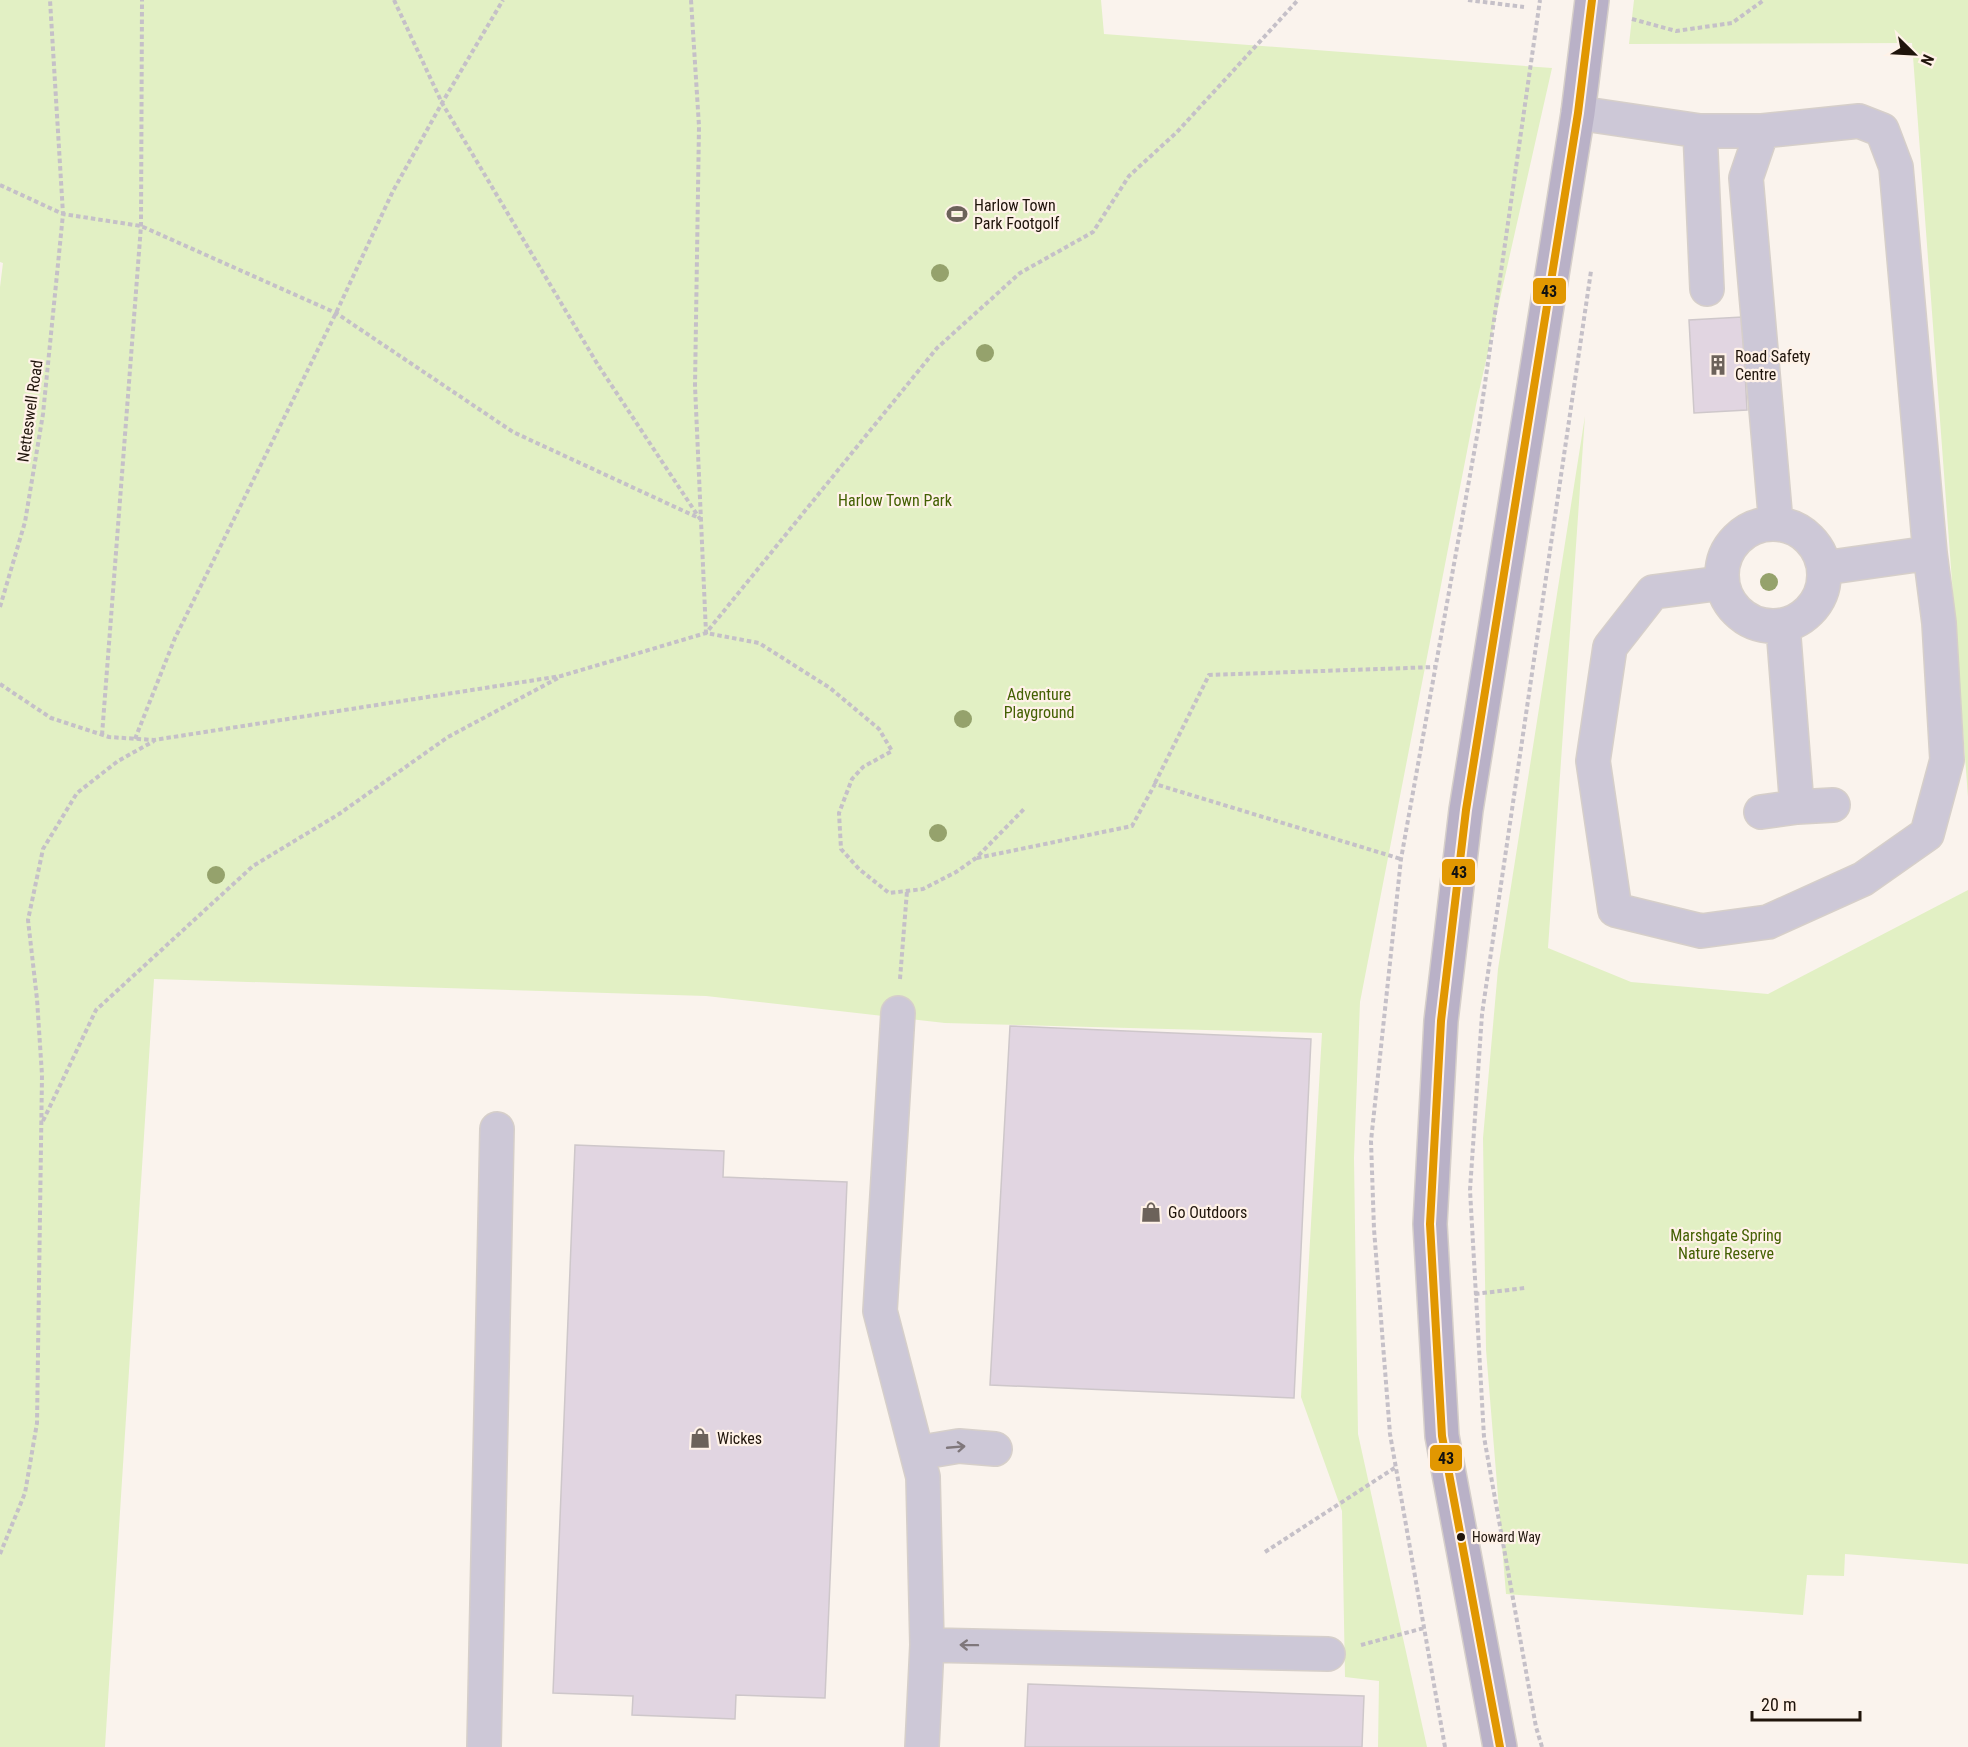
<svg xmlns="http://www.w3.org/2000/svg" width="1968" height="1747" font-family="'Roboto Condensed',sans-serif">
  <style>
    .green { fill: #e2f0c4 }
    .building { fill: #e1d5e1; stroke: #cec7ca; stroke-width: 1.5 }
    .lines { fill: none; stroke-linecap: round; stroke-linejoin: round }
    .minor-casing { stroke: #d6cfca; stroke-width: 36 }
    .highway-casing { stroke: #d6cfca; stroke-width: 36 }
    .path { stroke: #c5c0c8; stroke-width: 4; stroke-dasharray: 4.5 3; stroke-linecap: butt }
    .minor { stroke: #cdc8d7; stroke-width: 33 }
    .highway { stroke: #b9b1c7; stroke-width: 33 }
    .bus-1-casing { stroke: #fff2e8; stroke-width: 12 }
    .bus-1 { stroke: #e19701; stroke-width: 8 }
    .tree { fill: #95a26c }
    .oneway { stroke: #7f777b }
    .bus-dot { fill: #1f140b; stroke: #fff2e8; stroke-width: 2 }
    .labels { text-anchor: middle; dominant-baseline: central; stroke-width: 4.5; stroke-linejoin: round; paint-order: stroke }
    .bus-label { font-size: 14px; fill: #1f140b; stroke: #fff2e8; text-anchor: start }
    .poi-label { font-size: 16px; fill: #1f140b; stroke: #fff2e8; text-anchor: start }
    .street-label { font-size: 16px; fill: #1f140b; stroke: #fff2e8 }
    .park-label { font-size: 16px; fill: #436002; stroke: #fff2e8 }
    .line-badge { stroke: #fff2e8; stroke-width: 2 }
    .pale-badge-label { font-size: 16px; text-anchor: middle; font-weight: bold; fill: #111 }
  </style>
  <rect width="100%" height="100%" fill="#faf3ed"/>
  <path class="green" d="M0,0h1101l3,34 448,34 -76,337 -116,597 -6,156 4,276 69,313h-49l1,-66 -34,-4 -3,-166 -41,-114 21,-364 -377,-10 -239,-27 -552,-17 -49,768h-105v-1460l3,-24 -3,-1z
    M1634,0h334v797l-56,-754 -283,1z
    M1585,416l-37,532 83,34 137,12 200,-104v674l-123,-10 -1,22 -37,-1 -4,40 -297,-21 -20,-244 -3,-212 15,-169z"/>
  <path class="building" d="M1742,317l5,93 -53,3 -5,-93z
    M1010,1026l301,13 -17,359 -304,-13z
    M575,1145l149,6 -1,26 124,5 -22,516 -89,-3 -1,24 -103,-4 1,-19 -80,-3z
    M1028,1684l336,12 -2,51h-337z"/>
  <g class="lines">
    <g class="minor-casing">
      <path id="minor" d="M1578,113l122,18h62
        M1700,131l7,158
        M1722 575a51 51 0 1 1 102 0a51 51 0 1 1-102 0Z
        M1776,524l-30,-346 16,-47 97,-10 23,9 14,37 34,386
        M1722,583l-69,9 -43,55 -17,114 22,149 86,21 67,-9 95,-43 64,-45 20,-74 -8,-137 -9,-70 -106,15
        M1783,626l14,181 36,-2
        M1761,812l36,-5
        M898,1013l-18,298 43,166 4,168 -5,102
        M917,1453l42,-7 36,3
        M927,1645l401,9
        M484,1747l13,-618"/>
    </g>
    <g class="highway-casing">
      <path id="highway" d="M1500,1747l-58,-311 -12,-212 11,-203 25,-211 112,-697 14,-113"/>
    </g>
    <path class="path" d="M394,0l48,103 156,262 102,154
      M691,0l8,126 -4,260 11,247 53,10 71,45 49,41 13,22 -29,16 -11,12 -13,34 2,36 18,20 30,24 34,-4 33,-17 20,-14 49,-50
      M1468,0l56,7
      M1632,19l44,12 56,-8 32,-23
      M0,185l63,29 78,12 195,87 177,119 188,87
      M0,607l25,-85 18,-108 20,-200 -13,-214
      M0,684l51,34 58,19 45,3 407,-64 145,-43 231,-285 83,-75 73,-41 36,-56 48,-44 121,-132
      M102,735l39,-509 1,-226
      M135,739l40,-101 161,-325 57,-122 49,-88 61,-103
      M1155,783l54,-108 226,-8
      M977,858l155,-32 23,-42 246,75
      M900,979l7,-88
      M43,1121l53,-111 157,-144 86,-52 109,-77 110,-59
      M1475,1294l50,-6
      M1265,1552l131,-85
      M0,1554l25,-61 12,-70 5,-348 -5,-76 -9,-79 15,-71 34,-56 41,-32 36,-20
      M1361,1645l63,-17
      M1445,1747l-55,-313 -16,-205 -3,-88 30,-282 78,-434 61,-425
      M1542,1747l-6,-20 -52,-290 -14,-247 12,-176 109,-743"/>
    <use href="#minor" class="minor"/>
    <use href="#highway" class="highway"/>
    <g class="bus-1-casing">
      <path id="bus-1" d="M1500,1747l-58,-311 -12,-212 11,-203 25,-211 112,-697 14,-113"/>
    </g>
    <use href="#bus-1" class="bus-1"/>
  </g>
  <g class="tree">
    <circle cx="940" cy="273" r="9"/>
    <circle cx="985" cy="353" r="9"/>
    <circle cx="1769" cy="582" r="9"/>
    <circle cx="963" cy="719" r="9"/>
    <circle cx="938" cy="833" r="9"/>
    <circle cx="216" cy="875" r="9"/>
  </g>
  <defs><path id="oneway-shaft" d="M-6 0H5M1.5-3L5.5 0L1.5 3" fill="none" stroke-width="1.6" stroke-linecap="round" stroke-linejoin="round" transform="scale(1.5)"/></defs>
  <g class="oneway">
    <use href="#oneway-shaft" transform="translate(956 1447) rotate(-5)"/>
    <use href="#oneway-shaft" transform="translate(969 1645) rotate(-179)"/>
  </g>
  <defs>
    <g id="stadium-bare" transform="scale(1.62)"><path d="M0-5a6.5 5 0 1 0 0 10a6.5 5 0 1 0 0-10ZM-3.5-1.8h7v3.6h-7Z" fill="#6c625a" stroke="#fff2e8" stroke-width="2.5" paint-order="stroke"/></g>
    <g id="building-bare" transform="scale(1.62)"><path d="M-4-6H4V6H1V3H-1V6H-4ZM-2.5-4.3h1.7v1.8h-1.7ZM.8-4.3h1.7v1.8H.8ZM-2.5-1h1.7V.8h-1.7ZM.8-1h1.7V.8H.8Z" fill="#6c625a" stroke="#fff2e8" stroke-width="2.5" paint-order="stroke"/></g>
    <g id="shop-bare" transform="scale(1.62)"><path d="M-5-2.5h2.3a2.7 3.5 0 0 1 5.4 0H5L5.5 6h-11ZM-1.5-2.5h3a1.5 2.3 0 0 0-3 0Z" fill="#6c625a" stroke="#fff2e8" stroke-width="2.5" paint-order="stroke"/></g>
  </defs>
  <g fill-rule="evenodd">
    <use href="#stadium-bare" x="957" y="214"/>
    <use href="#building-bare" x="1718" y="365"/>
    <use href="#shop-bare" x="1151" y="1212"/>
    <use href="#shop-bare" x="700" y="1438"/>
  </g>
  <circle class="bus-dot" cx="1461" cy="1537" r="5"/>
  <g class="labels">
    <g class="bus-label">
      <text x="1472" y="1537">Howard Way</text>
    </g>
    <g class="poi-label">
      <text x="974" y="205">Harlow Town<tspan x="974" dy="18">Park Footgolf</tspan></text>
      <text x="1735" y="356">Road Safety<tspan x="1735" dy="18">Centre</tspan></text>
      <text x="1168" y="1212">Go Outdoors</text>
      <text x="717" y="1438">Wickes</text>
    </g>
    <g class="street-label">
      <text transform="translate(30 411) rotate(-82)">Netteswell Road</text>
    </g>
    <g class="park-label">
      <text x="895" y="500">Harlow Town Park</text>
      <text x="1039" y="694">Adventure<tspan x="1039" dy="18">Playground</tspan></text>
      <text x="1726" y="1235">Marshgate Spring<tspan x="1726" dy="18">Nature Reserve</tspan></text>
    </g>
  </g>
  <g class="line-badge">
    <rect x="1532" y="277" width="35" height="28" rx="6" fill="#e19701"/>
    <rect x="1441" y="858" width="35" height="28" rx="6" fill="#e19701"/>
    <rect x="1429" y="1444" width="34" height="28" rx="6" fill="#e19701"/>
  </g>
  <g class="pale-badge-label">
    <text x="1549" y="297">43</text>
    <text x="1459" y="878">43</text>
    <text x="1446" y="1464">43</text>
  </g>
  <g transform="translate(1914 54) rotate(114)" stroke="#fff2e8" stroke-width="4.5" paint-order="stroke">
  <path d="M0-4.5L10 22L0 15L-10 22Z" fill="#1f140b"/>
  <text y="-9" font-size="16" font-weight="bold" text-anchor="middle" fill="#1f140b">N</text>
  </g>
  <path d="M1752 1711v9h108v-9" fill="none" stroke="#1f140b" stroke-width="3"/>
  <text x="1761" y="1711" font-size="18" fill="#1f140b" stroke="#fff2e8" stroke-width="4.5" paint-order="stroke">20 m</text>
</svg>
